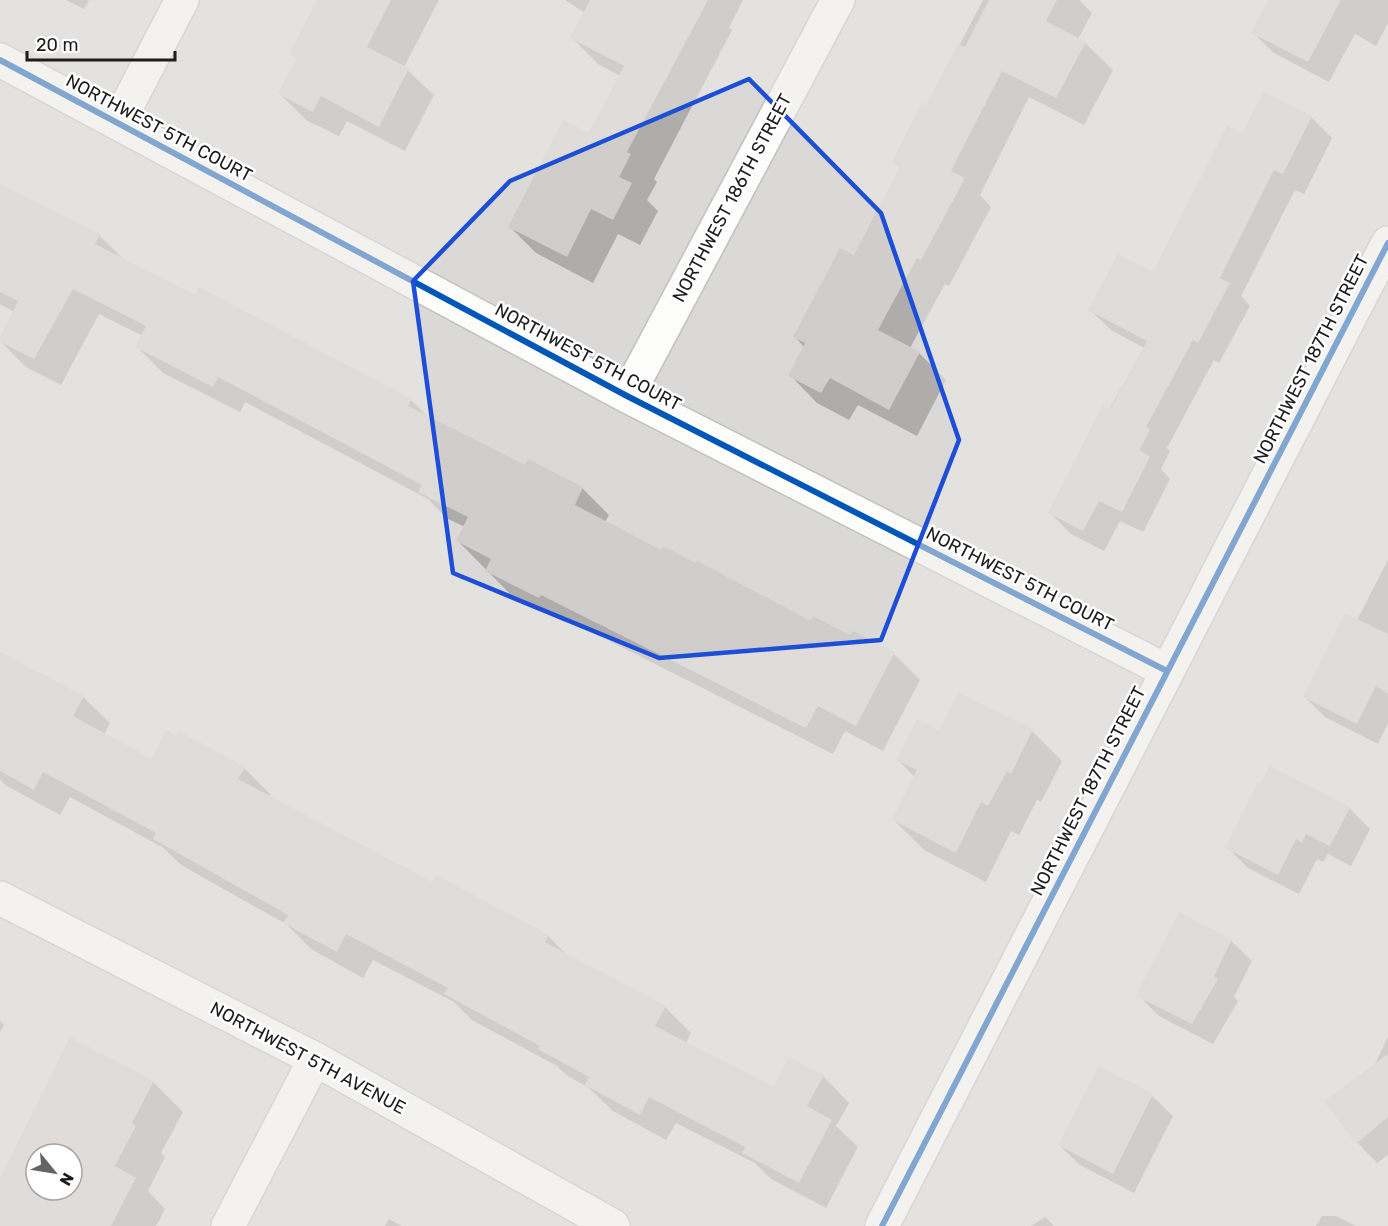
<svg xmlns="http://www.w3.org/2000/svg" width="1388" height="1226" font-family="Rubik,sans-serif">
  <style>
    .residential { fill: #dad9d7; fill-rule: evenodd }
    .shadow { fill: #0003; fill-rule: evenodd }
    .building { fill: #d0cdca; fill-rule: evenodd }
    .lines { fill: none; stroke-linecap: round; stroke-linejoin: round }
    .minor-casing { stroke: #c2c1c0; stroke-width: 36 }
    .minor { stroke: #fcfcfb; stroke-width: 33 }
    .cycleway-casing { stroke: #fff; stroke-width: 10 }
    .cycleway { stroke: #0057b8; stroke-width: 6 }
    .marked { fill: none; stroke: #1d4ed8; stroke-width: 4.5; stroke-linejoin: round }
    .labels { text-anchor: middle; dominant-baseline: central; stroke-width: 5; stroke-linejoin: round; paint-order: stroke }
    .street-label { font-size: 18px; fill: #1d1d1d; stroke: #fff }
  </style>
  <rect width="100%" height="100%" fill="#ebe9e6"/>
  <path class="residential" d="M0,0h1388v1226h-1388zM36,1154h36v36h-36z"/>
  <path class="shadow" d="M66,0h23l-5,9z
    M318,0h121l-35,67 30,28 -29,56 -58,-30 -8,15 -33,-16 -26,-26 18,-34 -7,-6z
    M565,0h178l-14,28 3,2 -78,149 3,3 -10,18 11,11 -18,34 -22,-11 -25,49 -57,-30 -26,-26 80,-92 30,-59 -22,-12 -26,-26 13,-25z
    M983,0h96l13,13 -14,26 7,4 28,27 -29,55 -55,-28 -49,98 11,12 -42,79 -4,-2 -35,64 9,5 27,27 -29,56 -59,-31 -9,15 -32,-17 -27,-28 14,-28 -9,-10 59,-80 47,-89 -7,-6 33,-55z
    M1270,0h118v23l-12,23 -21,-12 -26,48 -55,-29 -21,-20z
    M1264,94l48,24 20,20 -28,56 -9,-4 -54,106 9,10 -31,57 -5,-3 -47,88 3,3 -9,18 9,10 -27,53 -23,-11 -16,30 -33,-17 -21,-21 94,-165 -33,-18 -21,-20 63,-36 90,-139z
    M0,186l99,49 26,26 286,139 19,19 95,48 4,-6 53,27 27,27 -4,7 57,30 149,71 83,31 26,26 -37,71 -38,-20 -12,23 -265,-134 -2,3 -53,-26 -55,-56 7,-14 -19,-9 -18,-19 -183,-97 -5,10 -77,-39 -26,-26 6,-11 -44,-22 -38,71 -35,-18 -26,-26 14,-29 -14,-8z
    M1388,560v163l-10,21 -53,-27 -20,-20 52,-77z
    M0,665l83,32 27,26 -6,11 49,27 91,7 26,26 -1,3 163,87 116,52 19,19 98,52 26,26 -5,10 89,46 48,-13 26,27 -13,23 22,21 -32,61 -55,-29 -16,-16 -79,-40 -10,17 -53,-29 -24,-23 -23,-13 -9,-9 -85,-46 -18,-18 -81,-42 -10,18 -52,-29 -25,-25 -105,-59 -19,-18 -92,-50 -10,18 -55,-30 -5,-6z
    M1032,731l30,30 -21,41 -4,-2 -18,35 -8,-4 -25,51 -62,-32 -30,-30 21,-43 -17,-17 42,-28z
    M1349,808l21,21 -19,37 -23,-12 -5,8 -6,-3 -18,35 -51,-26 -21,-21z
    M1179,914l52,27 21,20 -18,36 4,4 -25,43 -54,-28 -21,-21z
    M0,1021l4,4 -4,7z
    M1388,1037v118l-11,8 -20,-21 17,-76z
    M1099,1068l53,28 21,20 -39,77 -54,-28 -21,-20z
    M55,1076l98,6 30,30 -22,41 4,4 -17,34 17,18 -9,17h-156v-45zM36,1154h36v36h-36z
    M1322,1216h14l20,10h-40z
    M1045,1217l9,9h-23z
    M389,1219l13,7h-17z"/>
  <path class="building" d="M317,0h74l-24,47 42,21 -30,59 -58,-31 -8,16 -35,-18 19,-36 -8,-4z
    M590,0h118l-81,152 4,2 -12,23 13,6 -19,37 -22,-11 -24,48 -59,-30 55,-107 26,13 35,-67 -54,-28z
    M989,0h68l-11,21 40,21 -30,56 -54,-27 -51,100 14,7 -44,82 -4,-2 -39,72 42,22 -31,58 -59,-32 -9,15 -33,-17 17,-33 -12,-6 47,-89 14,7 46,-88 -8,-5 30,-59 4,2 32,-61 7,3z
    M1268,0h73l-33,62 -57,-29z
    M1264,92l48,24 -29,58 -9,-4 -54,108 10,5 -32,60 -5,-3 -47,87 4,2 -10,21 10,7 -28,55 -23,-11 -16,30 -35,-18 55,-108 7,4 37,-68 -59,-31 30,-56 35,18 74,-146 15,7z
    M0,184l100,50 -5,10 100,51 4,-8 213,112 -4,7 117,59 3,-6 55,28 -8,18 86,45 2,-4 33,17 1,-2 114,60 2,-5 37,19 3,-4 42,21 -39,74 -38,-20 -12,22 -265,-133 -2,3 -54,-27 6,-12 -35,-18 12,-24 -50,-25 4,-7 -204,-108 -5,10 -78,-40 11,-21 -73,-37 -39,70 -34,-17v-5l18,-36 -18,-9z
    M1345,613l43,21v60l-12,-8 -19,38 -54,-27z
    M0,652l84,44 -11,20 79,43 14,-29 10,6 3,-5 66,36 -7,12 194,103 4,-7 113,60 -4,7 121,64 -11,20 119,61 15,-30 35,18 -17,31 25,14 -33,63 -57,-30 3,-6 -96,-50 -9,18 -55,-30 4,-8 -51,-28 2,-3 -96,-52 4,-6 -102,-54 -9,18 -54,-29 5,-8 -135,-76 3,-6 -113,-61 -9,18 -34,-19z
    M958,692l75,37 -22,45 -4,-3 -19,35 -7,-4 -25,51 -64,-33 25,-50 -21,-10 21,-41 22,11z
    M1270,766l80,41 -20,39 -24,-12 -4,9 -6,-4 -18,36 -53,-27 33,-66 3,1z
    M1179,912l53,27 -18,37 4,3 -26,45 -56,-28z
    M70,1037l84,44 -22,42 4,3 -21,40 21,12 -25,48h-111v-47zM36,1154h36v36h-36z
    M1388,1054v63l-32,27 -32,-43z
    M1099,1066l54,28 -40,80 -55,-29z"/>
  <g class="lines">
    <g class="minor-casing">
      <path id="minor" d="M0,60l627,336 540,275
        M118,123l64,-123
        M627,396l211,-396
        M0,898l315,161 298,167
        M228,1226l87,-167
        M882,1226l506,-983"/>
    </g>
    <use href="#minor" class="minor"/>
    <g class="cycleway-casing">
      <path id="cycleway" d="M0,60l627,336 540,275
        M882,1226l506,-983"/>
    </g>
    <use href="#cycleway" class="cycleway"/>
  </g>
  <path d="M0 0H1388V1226H0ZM749,79l132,134 78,227 -78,200 -222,18 -206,-85 -40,-292 97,-100z" fill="#ebe9e6" fill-opacity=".55" fill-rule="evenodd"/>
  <path class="marked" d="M749,79l132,134 78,227 -78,200 -222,18 -206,-85 -40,-292 97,-100z"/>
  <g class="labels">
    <g class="street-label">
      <text transform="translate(159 128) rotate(28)">NORTHWEST 5TH COURT</text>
      <text transform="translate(732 198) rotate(-62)">NORTHWEST 186TH STREET</text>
      <text transform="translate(588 357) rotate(28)">NORTHWEST 5TH COURT</text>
      <text transform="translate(1311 359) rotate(-63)">NORTHWEST 187TH STREET</text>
      <text transform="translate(1020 579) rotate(27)">NORTHWEST 5TH COURT</text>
      <text transform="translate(1088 791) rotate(-63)">NORTHWEST 187TH STREET</text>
      <text transform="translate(308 1058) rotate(28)">NORTHWEST 5TH AVENUE</text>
    </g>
  </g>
  <g transform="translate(54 1172) rotate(120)"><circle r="28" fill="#ffffff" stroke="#a5a5a5" stroke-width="1.5"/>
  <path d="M0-4.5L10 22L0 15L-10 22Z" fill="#656463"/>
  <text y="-9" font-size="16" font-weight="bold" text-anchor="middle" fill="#1d1d1d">N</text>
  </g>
  <path d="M27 51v9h148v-9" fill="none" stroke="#1d1d1d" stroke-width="3"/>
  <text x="36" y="51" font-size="18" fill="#1d1d1d" stroke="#ffffff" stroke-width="4.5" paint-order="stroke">20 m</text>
</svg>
